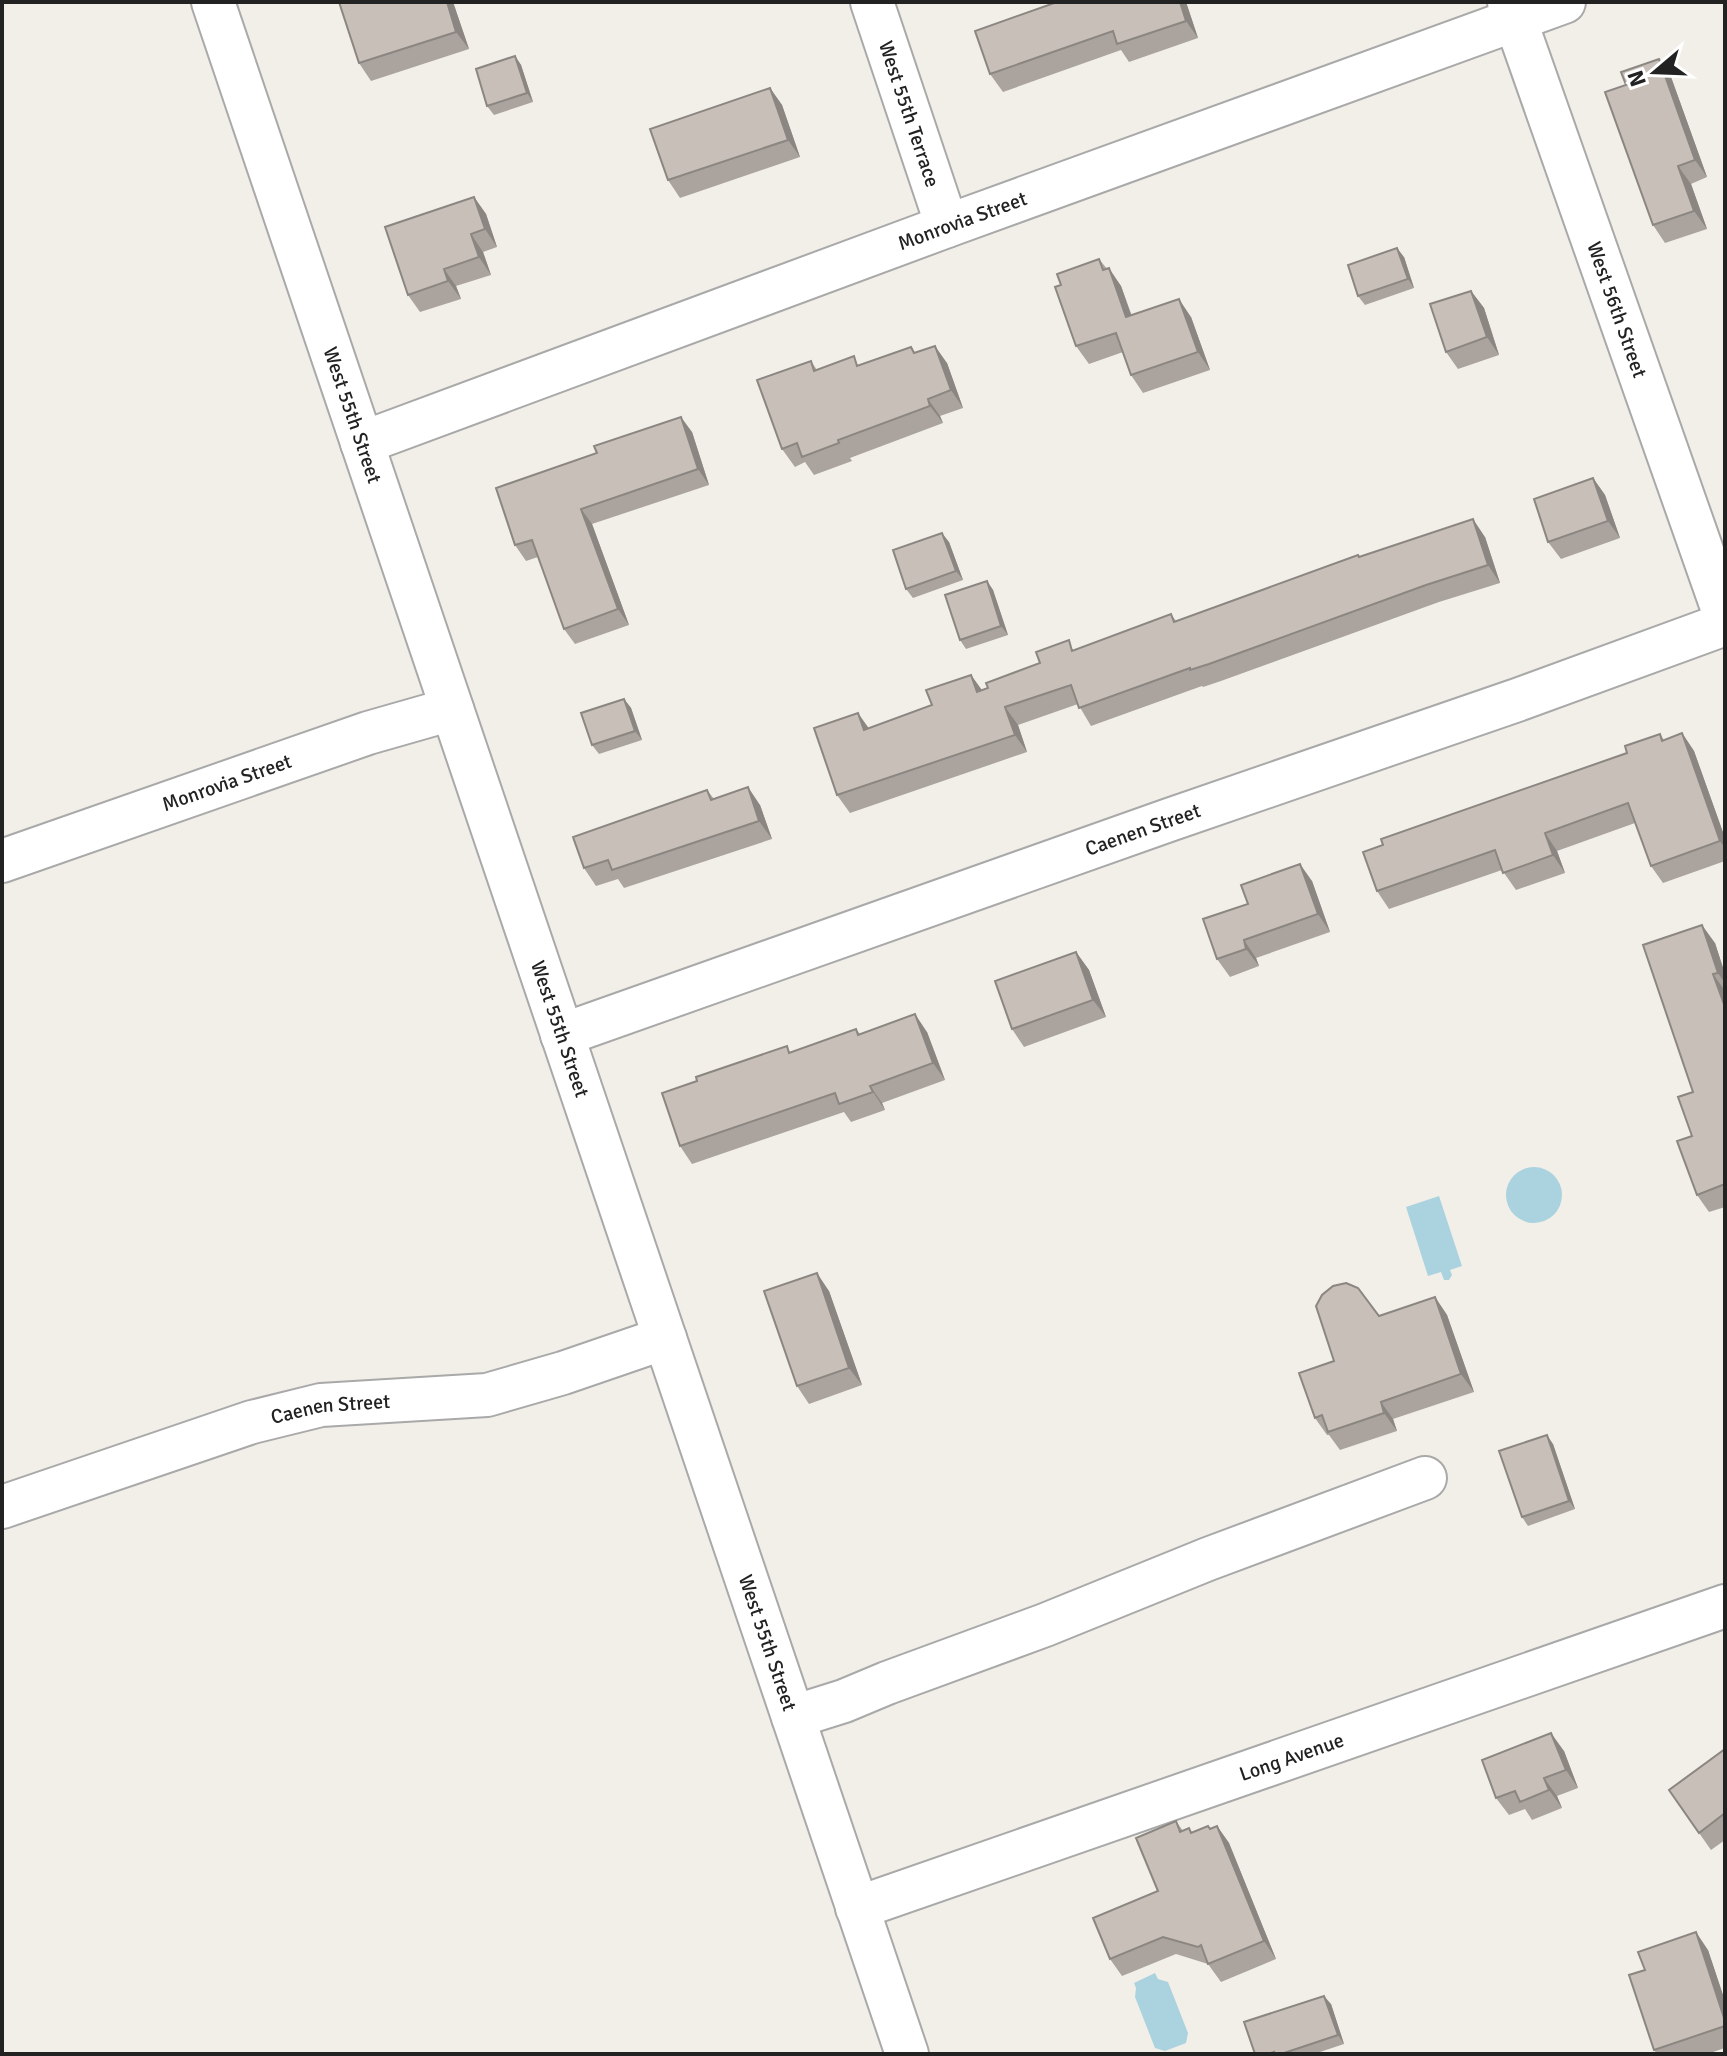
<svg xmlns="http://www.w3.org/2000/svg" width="1727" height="2056" font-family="Signika,sans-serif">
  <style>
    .water { fill: #aad3df }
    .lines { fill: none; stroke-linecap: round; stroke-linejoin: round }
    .minor-casing { stroke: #a9a9a9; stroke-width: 46 }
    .minor { stroke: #fff; stroke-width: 42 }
    .wall { fill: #aba49e }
    .shaded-wall { fill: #8b8681 }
    .building { fill: #c7bfb8; stroke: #8b8681; stroke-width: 2 }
    .labels { text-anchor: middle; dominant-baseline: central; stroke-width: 8; stroke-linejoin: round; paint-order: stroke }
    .street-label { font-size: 20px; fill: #222; stroke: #fff }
  </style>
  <rect width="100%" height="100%" fill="#f2efe9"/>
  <path class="water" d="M1506 1195a28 28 0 1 1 56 0a28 28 0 1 1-56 0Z
    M1439,1196l23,70 -12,4 2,5 -3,5h-5l-3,-8 -13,4 -22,-69z
    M1155,1973l3,6 10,3 20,51 -2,10 -21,8 -10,-3 -20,-51 1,-9 -2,-5z"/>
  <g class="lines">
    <g class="minor-casing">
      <g id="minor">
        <path id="s1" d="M213,2l694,2052"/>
        <path id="s2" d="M872,2l75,224"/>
        <path id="s3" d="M1509,2l216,614"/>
        <path id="s4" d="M362,443l585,-217 617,-224"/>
        <path id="s5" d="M2,861l366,-128 84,-24"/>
        <path id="s6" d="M562,1035l607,-215 351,-121 205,-75"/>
        <path id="s7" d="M2,1507l250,-85 69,-17 166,-10 76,-22 102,-35"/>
        <path d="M793,1717l51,-16 43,-18 158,-58 163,-66 217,-81"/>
        <path id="s8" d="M857,1908l868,-302"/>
      </g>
    </g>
    <use href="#minor" class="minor"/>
  </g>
  <path class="wall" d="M453,2l16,47 -98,32 -12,-18z
    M1057,2h129l12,36 -69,24 -8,-12 -118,42 -13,-18z
    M515,56l6,9 12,37 -39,13 -7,-9z
    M1671,77l36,100 -16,7 16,45 -42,14 -12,-18z
    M770,88l12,17 18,52 -120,41 -12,-18z
    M474,197l12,17 11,33 -14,5 8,23 -35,11 5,13 -41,13 -12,-17z
    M1404,257l10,31 -49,17 -7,-9z
    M1099,259l22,27 11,30 59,1 19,53 -67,23 -12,-18 -8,-23 -34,12 -13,-18 -15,-61z
    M1471,291l13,17 15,47 -41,14 -12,-17z
    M915,353l32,10 16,45 -23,8 3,7 -93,35 2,3 -38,14 -9,-13 -10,5 -13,-18 29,-88 6,9 43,-5z
    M692,432l17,53 -117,39 37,101 -54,19 -11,-15 -26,-72 -12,4 -11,-16 82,-92z
    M1593,478l12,17 15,43 -59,21 -13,-17z
    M1485,537l15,46 -61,19 -218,79 -18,6 -1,-1 -111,40 -13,-22 -60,21 9,27 -177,61 -13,-18 32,-66 63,-24 39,-30 11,15 93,-40 96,-36 5,7 184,-64z
    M949,542l14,38 -50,18 -7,-9z
    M987,581l6,9 15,45 -42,14 -6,-9z
    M624,699l7,9 11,32 -43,14 -7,-9z
    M1682,733l12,18 31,87v23l-62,22 -12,-17 -16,-43 -78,28 8,22 -49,17 -14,-20 -113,39 -12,-18 250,-138 33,-19 4,6z
    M707,790l7,9 46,6 12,34 -148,49 -6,-9 -22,7 -12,-18z
    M1312,881l18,51 -74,26 3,8 -29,11 -13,-18z
    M1715,943l10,31v233l-16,5 -12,-17 -5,-59z
    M1076,952l13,18 17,47 -82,30 -12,-18z
    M856,1029l4,5 67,-2 18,48 -63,23 3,7 -34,12 -7,-10 -152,52 -12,-18 111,-94z
    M829,1291l33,94 -53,19 -12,-18z
    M1435,1297l12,18 27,77 -81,27 4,12 -57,19 -11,-15h-2l-12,-17 64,-102z
    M1553,1444l22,65 -47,17 -6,-9z
    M1725,1749v91l-14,10 -42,-60z
    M1564,1751l14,37 -21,8 5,12 -30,12 -7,-11 -16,6 -13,-17z
    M1176,1821l7,10 6,-3 3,4 18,-3 7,-3 12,17 47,116 -55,23 -13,-18 -32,-10 -54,22 -12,-17 48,-68z
    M1708,1950l17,51v47l-18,6h-50l-3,-4z
    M1331,2004l13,40 -30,10h-59z"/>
  <path class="shaded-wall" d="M447,2h6l16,47 -13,-17z
    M1180,2h6l12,36 -12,-17z
    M515,56l6,9 12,37 -6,-9z
    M1659,59l12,18 36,100 -12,-17z
    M770,88l12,17 18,52 -12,-17z
    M1678,166l13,18 16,45 -13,-18z
    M474,197l12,17 11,33 -12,-18z
    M471,234l12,18 8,23 -12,-18z
    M1397,248l7,9 10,31 -6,-9z
    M1109,268l12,18 17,49 -12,-18z
    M444,269l12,17 5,13 -13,-18z
    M1471,291l13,17 15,47 -12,-18z
    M1179,299l12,18 19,53 -12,-18z
    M935,346l12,17 16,45 -12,-18z
    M928,399l12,17 3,7 -13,-17z
    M681,417l11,15 17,53 -11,-16z
    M1593,478l12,17 15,43 -12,-17z
    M581,509l11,15 37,101 -11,-16z
    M1473,519l12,18 15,46 -12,-18z
    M942,533l7,9 14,38 -7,-9z
    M987,581l6,9 15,45 -7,-9z
    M971,675l12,17h-6z
    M624,699l7,9 11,32 -7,-9z
    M1005,707l13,18 9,27 -12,-17z
    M858,713l12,17h-6z
    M1682,733l12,18 31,87v10l-5,-7z
    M748,787l12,18 12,34 -13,-18z
    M1545,833l12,18 8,22 -12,-18z
    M1300,864l12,17 18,51 -12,-18z
    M1702,925l13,18 10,31v9l-7,-10z
    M1244,940l12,18 3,8 -13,-17z
    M1076,952l13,18 17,47 -13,-17z
    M1713,974l12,17v16z
    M915,1014l12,18 18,48 -12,-17z
    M870,1086l12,17 3,7 -12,-18z
    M817,1273l12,18 33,94 -13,-17z
    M1435,1297l12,18 27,77 -13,-18z
    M1381,1402l12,17 4,12 -13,-18z
    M1547,1435l6,9 22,65 -6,-8z
    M1551,1733l13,18 14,37 -12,-18z
    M1544,1778l13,18 5,12 -13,-18z
    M1217,1826l12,17 47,116 -12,-18z
    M1696,1932l12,18 17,51v20z
    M1324,1996l7,8 13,40 -6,-9z"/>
  <path class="building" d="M339,2h108l9,30 -97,31z
    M1057,2h123l6,19 -69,23 -4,-13 -123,43 -15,-43z
    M515,56l12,37 -40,13 -11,-37z
    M1659,59l36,101 -17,6 16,45 -41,14 -48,-133 21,-7 -5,-13z
    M770,88l18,52 -120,40 -18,-51z
    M474,197l11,32 -14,5 8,23 -35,12 4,12 -40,14 -23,-68z
    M1397,248l11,31 -50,17 -10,-31z
    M1099,259l4,11 6,-2 17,49 53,-18 19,53 -67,23 -15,-42 -40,13 -21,-59 6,-2 -4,-11z
    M1471,291l16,46 -41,15 -16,-48z
    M935,346l16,44 -23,9 2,7 -92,34 1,3 -37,14 -5,-14 -15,6 -25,-69 54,-19 3,10 40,-15 3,10 54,-19 3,6z
    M681,417l17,52 -117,40 37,100 -54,20 -32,-89 -17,5 -19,-57 101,-35 -3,-7z
    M1593,478l15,43 -60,21 -14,-43z
    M1473,519l15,46 -62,20 -217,79 -19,6v-2l-111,40 -8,-23 -66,22 10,28 -178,60 -23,-67 44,-15 6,17 68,-25 -6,-15 45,-15 6,17 11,-4 -2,-5 54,-20 -4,-11 33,-12 3,11 99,-37 3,8 184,-67 1,2z
    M942,533l14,38 -50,18 -13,-39z
    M987,581l14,45 -41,14 -15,-45z
    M624,699l11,32 -43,14 -11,-32z
    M1682,733l38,108 -69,25 -23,-63 -83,30 8,22 -50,18 -8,-23 -118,41 -14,-39 20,-7 -2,-6 246,-86 -2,-7 35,-12 2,7z
    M748,787l11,34 -147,49 -4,-10 -24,8 -11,-31 134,-47 4,10z
    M1300,864l18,50 -74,26 2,9 -29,10 -14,-40 45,-15 -7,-19z
    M1702,925l16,48 -5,1 12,33v177l-28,11 -20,-54 15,-5 -14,-39 15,-5 -50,-147z
    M1076,952l17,48 -81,29 -17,-48z
    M915,1014l18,49 -63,23 3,6 -34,12 -4,-11 -155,53 -18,-53 35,-12 -1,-4 91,-31 2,7 67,-24 2,6z
    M817,1273l32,95 -52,18 -33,-95z
    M1346,1283l12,5 21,28 56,-19 26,77 -80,28 3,11 -56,19 -6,-17 -7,3 -16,-45 35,-12 -18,-55 6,-11 11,-9z
    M1547,1435l22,66 -47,16 -23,-66z
    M1551,1733l15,37 -22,8 5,12 -29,12 -5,-11 -19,7 -14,-38z
    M1725,1749v64l-26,20 -30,-43z
    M1176,1821l4,11 9,-4 2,5 17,-7 2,3 7,-3 47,115 -56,23 -7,-19 -3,2 -35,-10 -53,22 -17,-41 65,-27 -22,-53z
    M1696,1932l29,89v5l-71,24 -25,-75 16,-5 -7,-18z
    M1324,1996l14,39 -57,19h-7v-2l-6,2h-13l-11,-32z"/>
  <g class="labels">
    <g class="street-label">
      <text stroke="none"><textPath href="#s2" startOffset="118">West 55th Terrace</textPath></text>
      <text stroke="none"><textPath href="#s4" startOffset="640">Monrovia Street</textPath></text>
      <text stroke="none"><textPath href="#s3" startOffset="326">West 56th Street</textPath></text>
      <text stroke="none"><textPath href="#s1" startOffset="436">West 55th Street</textPath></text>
      <text stroke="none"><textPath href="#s5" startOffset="238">Monrovia Street</textPath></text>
      <text stroke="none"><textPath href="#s6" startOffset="616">Caenen Street</textPath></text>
      <text stroke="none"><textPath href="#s1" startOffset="1084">West 55th Street</textPath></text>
      <text stroke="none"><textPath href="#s7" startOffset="344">Caenen Street</textPath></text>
      <text stroke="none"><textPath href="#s1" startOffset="1732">West 55th Street</textPath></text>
      <text stroke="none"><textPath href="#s8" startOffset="460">Long Avenue</textPath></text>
    </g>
  </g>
  <rect width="1727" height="2056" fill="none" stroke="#222222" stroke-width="8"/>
  <g transform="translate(1655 72) rotate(251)" stroke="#ffffff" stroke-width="6" paint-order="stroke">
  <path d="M0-6L14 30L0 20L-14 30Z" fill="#222222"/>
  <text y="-12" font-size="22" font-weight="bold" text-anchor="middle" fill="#222222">N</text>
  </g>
</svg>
